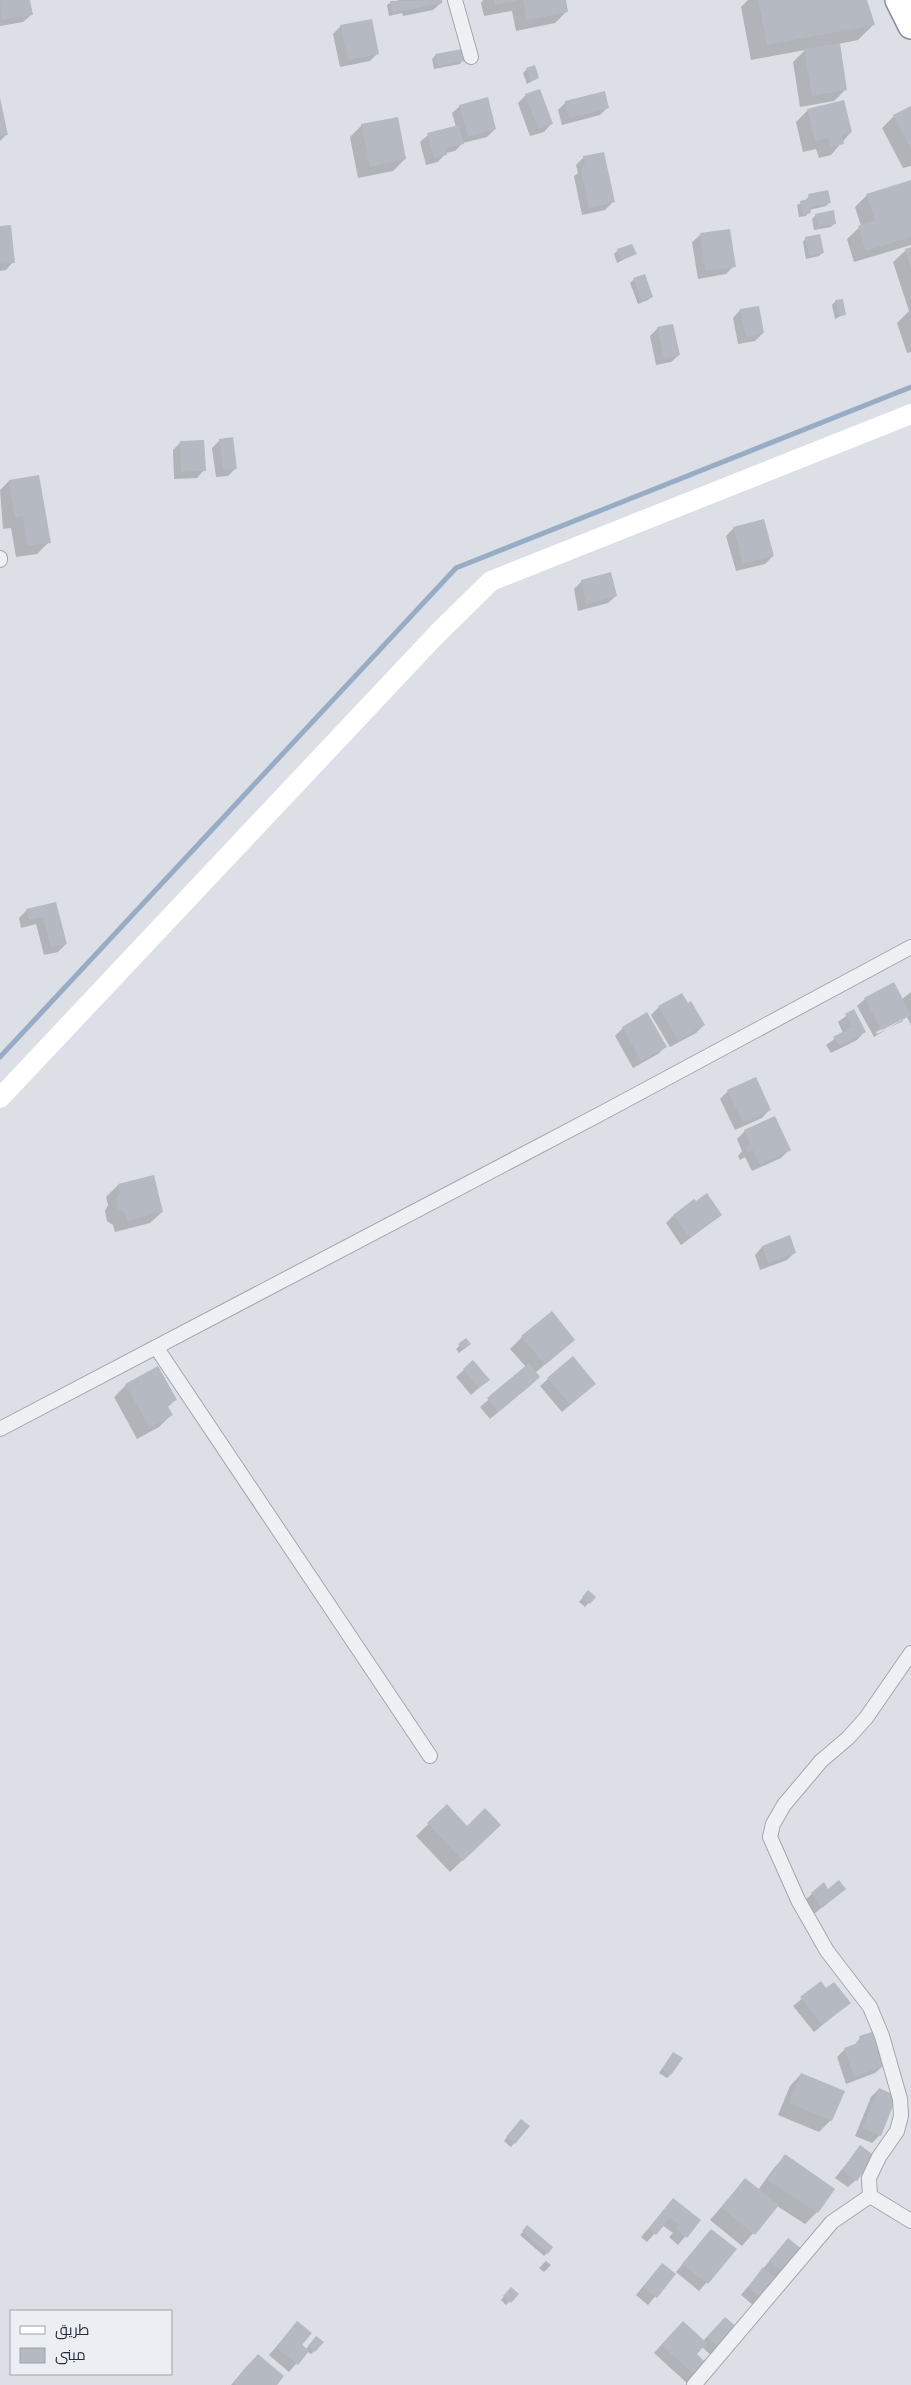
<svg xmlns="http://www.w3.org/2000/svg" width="911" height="2385" font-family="'PT Sans Narrow',Cairo,sans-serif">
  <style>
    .shadow { fill: #0003; fill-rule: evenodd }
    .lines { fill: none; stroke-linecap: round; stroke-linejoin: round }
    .stream { stroke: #98acc5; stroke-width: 5 }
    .building { fill: #b4b9c2 }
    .street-casing { stroke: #a2a7af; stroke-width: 16 }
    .highway-casing { stroke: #848d9c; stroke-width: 28 }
    .street { stroke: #eff0f4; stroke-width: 14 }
    .secondary { stroke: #fff; stroke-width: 20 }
    .highway { stroke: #fff; stroke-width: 25 }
  </style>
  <rect width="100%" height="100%" fill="#dce0e6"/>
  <path class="shadow" d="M0,0h29l2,15 -8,7 -23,4z
    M400,0h40l1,3 -8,7 -30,6 -1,-3 -13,3 -2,-11 4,-3z
    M483,0h81l3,11 -12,12 -39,8 -4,-20 -28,5 -3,-13z
    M748,0h118l7,25 -15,15 -20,4 8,45 -12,12 -34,6 -7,-45 12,-12 -54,10 -10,-53z
    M341,26l37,27 -8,8 -30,6 -7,-33z
    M436,55l27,5 -3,4 -26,5 -2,-10z
    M527,69l11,9 -11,6 -4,-11z
    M526,95l25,29 -7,8 -14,4 -12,-33z
    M0,101l6,34 -6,6z
    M566,102l42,5 -8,8 -38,10 -4,-15z
    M460,106l35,23 -8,8 -24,6 -8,8 -9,2 -8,9 -12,3 -6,-23 8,-7 28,-8 -4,-14z
    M911,108v58l-8,2 -21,-40 12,-12z
    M808,110l43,22 -20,23 -12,3 -3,-9 -13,3 -7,-30z
    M362,125l43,34 -12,12 -35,7 -8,-41z
    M584,157l29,45 -8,8 -23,5 -8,-39 4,-3 -2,-8z
    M911,181v64l-57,17 -7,-23 14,-13 -6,-19 12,-12z
    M809,196l20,7 -3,3 -17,4 -3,6 -7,1 -2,-12 8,-4z
    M816,215l19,8 -4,4 -17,3 -2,-11z
    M0,227l13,35 -7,8 -6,1z
    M729,231l5,35 -8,8 -28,5 -6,-37 8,-7z
    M806,238l16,15 -3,3 -13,3 -3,-17z
    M911,249v103l-4,1 -10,-30 12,-12 -16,-49 12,-11z
    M618,250l17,4 -18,9 -3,-9z
    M634,279l18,18 -4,3 -10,4 -8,-21z
    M836,301l9,13 -10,5 -3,-14z
    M740,310l23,23 -8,8 -17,3 -5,-26z
    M658,328l21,27 -8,7 -15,3 -6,-29z
    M220,440l16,28 -8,8 -12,1 -4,-29z
    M181,442l23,28 -7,8 -23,1 -1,-29z
    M9,481l40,61 -12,12 -21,3 -5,-29 -8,1 -3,-39z
    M734,528l39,28 -8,8 -29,7 -10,-35z
    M582,581l34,15 -8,7 -30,8 -4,-22z
    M55,903l11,41 -8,8 -14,3 -8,-31 -15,4 -2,-10 8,-8z
    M911,992v33l-4,-8 -33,20 -17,-31 8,-7h37zM903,1018v3l-26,13 -1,-2z
    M659,1007l45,18 -8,8 -26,14 -19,-32z
    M853,1011l11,21 -7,8 -26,13 -5,-8 17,-12 -5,-11z
    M623,1028l42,19 -7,7 -25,14 -18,-32z
    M728,1091l41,19 -7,8 -27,12 -15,-31z
    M774,1118l15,32 -8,8 -29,13 -7,-14 -5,3 -2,-4 4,-5 -5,-12 8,-8z
    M118,1185l44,27 -12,11 -35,9 -2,-7 -6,-4 -2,-10 3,-6 -2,-8z
    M721,1215l-40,30 -15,-22 7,-7z
    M762,1247l33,5 -8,8 -27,10 -5,-15z
    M522,1337l51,3 -38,33 4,4 -8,8 -41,34 -10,-12 46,-40 -16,-18z
    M466,1340v7l-7,6 -3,-4z
    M473,1362l15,18 -17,15 -15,-18z
    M158,1367l18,32 -9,9 4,7 -12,12 -22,12 -23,-42 12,-12z
    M548,1379l39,12 -25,21 -22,-26z
    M588,1592l6,5 -9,10 -6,-5z
    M447,1806l20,21 21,9 -38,36 -34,-36z
    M823,1884l5,6 16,-1 -30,25 -10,-13z
    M821,1983l5,7 23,13 -35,29 -21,-26z
    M860,2038l23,28 -8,7 -29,11 -9,-27 7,-7 9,-3z
    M673,2053l-3,22 -3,3 -8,-5z
    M801,2074l30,46 -12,12 -41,-17 12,-29z
    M879,2089l17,7 -16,39 -8,8 -17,-7 16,-39z
    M518,2124l-4,19 -3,4 -7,-6z
    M860,2147l-4,33 -8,7 -13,-9z
    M785,2156l48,34 -16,22 -12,12 -28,-18 -35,40 -32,-26 35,-41 13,11 16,-22z
    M673,2200l26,20 -21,25 -9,-8 4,-4 -11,-8 -15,17 -6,-5z
    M528,2227l19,26 -3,3 -24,-21z
    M704,2238l31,12 -36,41 -23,-19z
    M788,2239l13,11 -47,56 -13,-11z
    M546,2261l5,4 -7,7 -5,-4z
    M655,2272l19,2 -26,31 -12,-10z
    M511,2289l6,5 -11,11 -5,-5z
    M717,2326l20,3 -25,27 -10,-9 -7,7 12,11 -19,19 -34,-31 21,-23 28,11z
    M290,2331l16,18 7,-8 1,10 -3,3 -4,-3 -18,21 -20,-17z
    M258,2355l17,30h-44l15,-18z"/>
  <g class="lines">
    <path class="stream" d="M0,1057l456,-489 455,-181"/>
  </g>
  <path class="building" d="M0,0h30l3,15 -32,5z
    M442,0v3l-49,10 -3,-12z
    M494,0h23v1l-22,4z
    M523,0h43l2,12 -41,8z
    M758,0h109l8,25 -108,20z
    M372,19l7,35 -31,6 -8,-35z
    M840,43l7,47 -35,6 -8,-47z
    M462,49l3,12 -27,5 -3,-12z
    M535,65l4,13 -8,3 -5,-13z
    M540,89l13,35 -15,5 -13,-35z
    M605,91l4,17 -40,10 -4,-17z
    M488,97l8,32 -28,8 -9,-32z
    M0,98l8,37 -8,1z
    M844,100l8,32 -10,3 2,9 -14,3 -2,-9 -13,3 -8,-32z
    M911,106v43l-18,-34z
    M398,117l8,42 -36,8 -9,-43z
    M459,125l5,19 -18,4 1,7 -13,3 -7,-25z
    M604,152l11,50 -26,6 -8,-40 4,-1 -2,-11z
    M911,180v57l-45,14 -8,-25 17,-6 -9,-26z
    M828,190l3,13 -21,4 1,6 -8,2 -3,-14 9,-2 -1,-5z
    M834,210l2,14 -18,3 -3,-13z
    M11,225l4,38 -15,1v-38z
    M730,229l6,38 -31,4 -5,-38z
    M820,234l4,19 -15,3 -4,-19z
    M632,244l5,10 -16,6 -4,-11z
    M911,247v22l-6,-20z
    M645,274l8,23 -11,4 -9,-23z
    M843,299l3,16 -7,1 -4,-16z
    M759,306l5,27 -18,4 -6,-28z
    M673,324l7,31 -16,3 -7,-31z
    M233,437l4,32 -14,1 -4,-31z
    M204,440l2,31 -25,1 -1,-31z
    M39,475l12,68 -24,3 -4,-30 -8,2 -6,-38z
    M764,519l10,37 -31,8 -10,-37z
    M611,572l6,24 -31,8 -5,-24z
    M56,902l11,42 -16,4 -8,-31 -14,3 -3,-11z
    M894,982l17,33 -29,15 -18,-32z
    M682,993l6,10 3,-2 14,24 -27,16 -20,-35z
    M854,1009l12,23 -27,14 -6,-9 19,-10 -7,-13z
    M647,1012l20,35 -26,14 -19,-34z
    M756,1077l15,33 -28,13 -16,-33z
    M775,1116l16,34 -32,15 -6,-15 -5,3 -3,-6 5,-3 -6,-14z
    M154,1175l9,37 -36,9 -2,-8 -7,-4 -2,-10 4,-7 -2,-8z
    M707,1193l15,22 -32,23 -17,-23 21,-16 2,2z
    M790,1235l6,18 -28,10 -6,-17z
    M552,1311l23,29 -30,25 -24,-29z
    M466,1338l5,6 -8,6 -5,-6z
    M573,1356l23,28 -26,21 -23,-27z
    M473,1360l17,20 -11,8 -16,-19z
    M529,1363l11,14 -42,35 -11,-14z
    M158,1366l19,34 -10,5 6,10 -23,13 -25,-44z
    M588,1590l8,7 -6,7 -8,-7z
    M447,1804l20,22 18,-18 16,17 -38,36 -36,-38z
    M839,1880l7,9 -24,19 -11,-15 13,-11 4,7z
    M821,1981l5,7 8,-6 17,21 -29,22 -22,-28z
    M872,2032l13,34 -31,11 -10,-29 17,-6 -2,-6z
    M673,2052l10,6 -12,17 -9,-6z
    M801,2073l44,18 -13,30 -43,-18z
    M879,2088l18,8 -16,40 -19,-8z
    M521,2119l9,7 -15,18 -9,-7z
    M860,2145l15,11 -18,25 -15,-11z
    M785,2154l50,35 -17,24 -51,-33z
    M745,2178l34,27 -24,30 -34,-27z
    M673,2198l28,22 -14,18 -11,-9 3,-4 -9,-7 -14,17 -8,-6z
    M527,2225l26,22 -5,7 -26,-23z
    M711,2229l26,20 -29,35 -26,-20z
    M788,2238l15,12 -19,23 -15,-12z
    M662,2263l14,11 -19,24 -14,-11z
    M763,2267l15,13 -16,19 -14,-12z
    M511,2287l8,7 -8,9 -8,-7z
    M725,2317l14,12 -18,20 -14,-12z
    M297,2321l15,12 -10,12 7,6 -11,14 -22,-18z
    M683,2321l24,22 -10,11 11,11 -11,12 -36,-32z
    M316,2336l8,6 -9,10 -7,-6z
    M258,2354l26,22 -7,9h-41l-3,-2z"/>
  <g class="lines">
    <g class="street-casing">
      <path id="street" d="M455,0l16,57
        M0,558v2
        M156,1347l274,409
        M0,1429l602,-316 309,-166
        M870,2196l-1,-18 10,-21 18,-26 4,-15 -1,-17 -18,-63 -12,-29 -43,-56 -29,-51 -28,-63 3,-13 11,-19 37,-44 27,-23 18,-20 45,-65
        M694,2385l138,-163 38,-26 41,25"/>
    </g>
    <g class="highway-casing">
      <path id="highway" d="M898,0l13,26"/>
    </g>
    <use href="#street" class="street"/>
    <path class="secondary" d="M0,1098l437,-464 54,-53 420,-167"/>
    <use href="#highway" class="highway"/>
  </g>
  <rect x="10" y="2310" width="162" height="65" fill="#ebeff4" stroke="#9da1aa"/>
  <rect x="20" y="2326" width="25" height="8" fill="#ffffff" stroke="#9da1aa"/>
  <text x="55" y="2335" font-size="15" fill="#272d3b">طريق</text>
  <rect x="20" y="2348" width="25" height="15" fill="#b4b9c2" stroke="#9da1aa"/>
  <text x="55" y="2360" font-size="15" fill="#272d3b">مبنى</text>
</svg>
